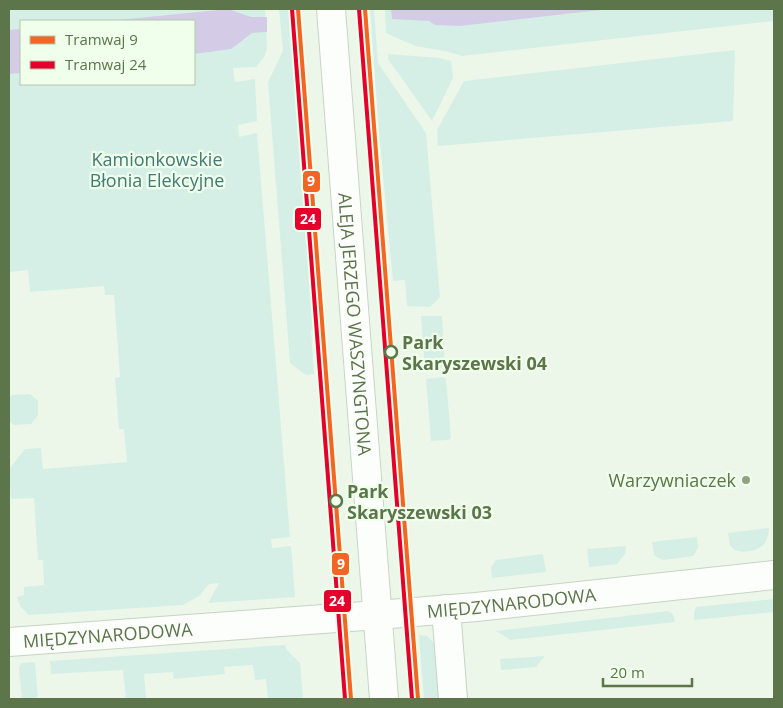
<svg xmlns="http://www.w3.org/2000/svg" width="783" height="708" font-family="'Open Sans',sans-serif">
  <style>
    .green { fill: #d5efe6; fill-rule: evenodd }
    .water { fill: #d4cce6 }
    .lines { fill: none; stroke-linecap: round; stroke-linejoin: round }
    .minor-casing { stroke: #c8d3c2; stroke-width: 30 }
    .tertiary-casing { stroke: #c8d3c2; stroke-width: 30 }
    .secondary-casing { stroke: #c9d5c3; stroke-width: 30 }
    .minor { stroke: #fcfefc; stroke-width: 28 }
    .tertiary { stroke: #fcfefc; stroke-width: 28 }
    .secondary { stroke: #fcfefc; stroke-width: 28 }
    .tram-1-casing { stroke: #efffeb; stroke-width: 8 }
    .tram-2-casing { stroke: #efffeb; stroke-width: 8 }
    .tram-1 { stroke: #f26522; stroke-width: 4 }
    .tram-2 { stroke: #e4002b; stroke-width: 4 }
    .stop-dot { fill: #efffeb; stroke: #5d754a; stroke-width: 2.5 }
    .poi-dot { fill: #8fa282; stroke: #efffeb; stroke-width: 2 }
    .labels { text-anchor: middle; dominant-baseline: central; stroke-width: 4.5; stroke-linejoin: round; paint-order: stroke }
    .park-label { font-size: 18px; fill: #427a75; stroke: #efffeb }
    .street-label { font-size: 18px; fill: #5d754a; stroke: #efffeb }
    .stop-label { font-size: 18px; font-weight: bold; fill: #5d754a; stroke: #efffeb; text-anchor: start }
    .poi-label { font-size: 18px; fill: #5d754a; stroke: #efffeb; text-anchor: end }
    .line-badge { stroke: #efffeb; stroke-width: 2 }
    .badge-label { font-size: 14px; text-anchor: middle; font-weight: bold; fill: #fff }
  </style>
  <rect width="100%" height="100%" fill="#ecf7ea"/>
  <path class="green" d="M9,9h256l2,39 -2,8 -9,11 -23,1 2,14 20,-3 2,42 -19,4 1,12 18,-4 33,404 -19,2 1,9 19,-2 4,51 -87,6 11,-20 -10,1 -10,12 -16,9 -154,10 -9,-9 -3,-9 7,-2v-8l20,-2 -1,-25h-5l-4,-62 -23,1 -2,-30 16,-20 16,-1 2,21 84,-7 -3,-33h-5l-4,-51 5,-1 -6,-82h-9l-1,-9 -74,6 -2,-22 -19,2zM21,21h173v63h-173z
    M279,9h11l27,320 -6,1 3,44 -8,1 -16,-12 -22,-281 15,-31z
    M370,9h4l4,54 48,70 14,164 -10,10 -23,-1 -2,-26 -12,1 -14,-149z
    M385,9h389v12l-312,35 -17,-5 -30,-5 -29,-13z
    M735,50l-2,71 -295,25 -1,-16 27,-49z
    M388,54l52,4 11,3 2,17 -21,43 -44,-62z
    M421,316h21l3,49 -5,4h-15z
    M443,377l3,2 5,59 -3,2 -17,1 -5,-62z
    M30,394l8,7v14l-7,9 -17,1 -5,-4v-22l2,-4z
    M769,528c0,6 -2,12 -5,16 -7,8 -28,12 -34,1 -1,-3 -1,-8 -2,-12z
    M697,537l1,11 -5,8 -29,4 -4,-1 -6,-4 -2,-13z
    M626,546l-1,8 -8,10 -28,3 -2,-18z
    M543,554l3,18 -54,6 -1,-11 5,-7z
    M774,599v13l-80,8v-7l2,-6z
    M668,611c6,2 6,6 7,11l-164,18 -15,-9z
    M419,635l8,1 9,9 5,54h-17z
    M285,645l1,4 14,14 3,36h-35l-2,-20 -11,1 -2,-15 -29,2 1,7 -51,5 -1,-7 -29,2 2,25h-20l-3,-29 -72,4 -1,-13z
    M545,656l-9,11 -35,3 -1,-11z
    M35,662l3,37h-16l-3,-30 2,-6z"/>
  <path class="water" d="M228,9l23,8h16v15l-15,1 -21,16 -37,5v-33h-86z
    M391,9h218l-149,17 -25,-1 -6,-4 -37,-2z
    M21,29v44l-12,1v-44z"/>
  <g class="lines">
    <g class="minor-casing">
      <g id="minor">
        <path d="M446,609l7,90"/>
        <path id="s1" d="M9,642l369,-27"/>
      </g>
    </g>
    <g class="tertiary-casing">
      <g id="tertiary">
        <path id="s2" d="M378,615l98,-8 298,-32"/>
      </g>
    </g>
    <g class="secondary-casing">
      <g id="secondary">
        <path id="s3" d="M331,9l53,690"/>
      </g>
    </g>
    <use href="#minor" class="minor"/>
    <use href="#tertiary" class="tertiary"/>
    <use href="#secondary" class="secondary"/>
    <g class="tram-1-casing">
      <path id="tram-1" d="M298,9l53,690
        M365,9l53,690"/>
    </g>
    <g class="tram-2-casing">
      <path id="tram-2" d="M292,9l53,690
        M359,9l53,690"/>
    </g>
    <use href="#tram-1" class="tram-1"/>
    <use href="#tram-2" class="tram-2"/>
  </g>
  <g class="stop-dot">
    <circle cx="391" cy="352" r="6"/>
    <circle cx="336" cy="501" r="6"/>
  </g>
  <circle class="poi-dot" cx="746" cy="480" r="5"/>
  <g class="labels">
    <g class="park-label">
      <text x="157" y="159">Kamionkowskie<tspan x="157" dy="21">Błonia Elekcyjne</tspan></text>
    </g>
    <g class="street-label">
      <text stroke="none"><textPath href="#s3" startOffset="316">ALEJA JERZEGO WASZYNGTONA</textPath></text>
      <text stroke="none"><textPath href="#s2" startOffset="134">MIĘDZYNARODOWA</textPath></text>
      <text stroke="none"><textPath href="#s1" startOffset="99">MIĘDZYNARODOWA</textPath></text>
    </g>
    <g class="stop-label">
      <text x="402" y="342">Park<tspan x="402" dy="21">Skaryszewski 04</tspan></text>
      <text x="347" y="491">Park<tspan x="347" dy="21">Skaryszewski 03</tspan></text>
    </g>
    <g class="poi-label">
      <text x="736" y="480">Warzywniaczek</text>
    </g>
  </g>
  <g class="line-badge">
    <rect x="302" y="170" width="19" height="23" rx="5" fill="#f26522"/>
    <rect x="294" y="207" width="28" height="24" rx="5" fill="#e4002b"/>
    <rect x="331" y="552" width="19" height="24" rx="5" fill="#f26522"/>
    <rect x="323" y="589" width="29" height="24" rx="5" fill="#e4002b"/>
  </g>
  <g class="badge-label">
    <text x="311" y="186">9</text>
    <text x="308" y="224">24</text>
    <text x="341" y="569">9</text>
    <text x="337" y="606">24</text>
  </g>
  <rect width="783" height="708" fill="none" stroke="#5d754a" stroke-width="20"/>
  <rect x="20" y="20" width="175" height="65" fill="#efffeb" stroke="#b5c8ab"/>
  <rect x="30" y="36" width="25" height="8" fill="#f26522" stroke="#b5c8ab"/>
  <text x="65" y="45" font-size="15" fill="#5d754a">Tramwaj 9</text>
  <rect x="30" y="61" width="25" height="8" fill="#e4002b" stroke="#b5c8ab"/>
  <text x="65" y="70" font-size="15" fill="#5d754a">Tramwaj 24</text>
  <path d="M603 678v8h89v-8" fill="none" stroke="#5d754a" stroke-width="2.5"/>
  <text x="610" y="678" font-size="15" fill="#5d754a" stroke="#efffeb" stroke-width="4" paint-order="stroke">20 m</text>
</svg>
